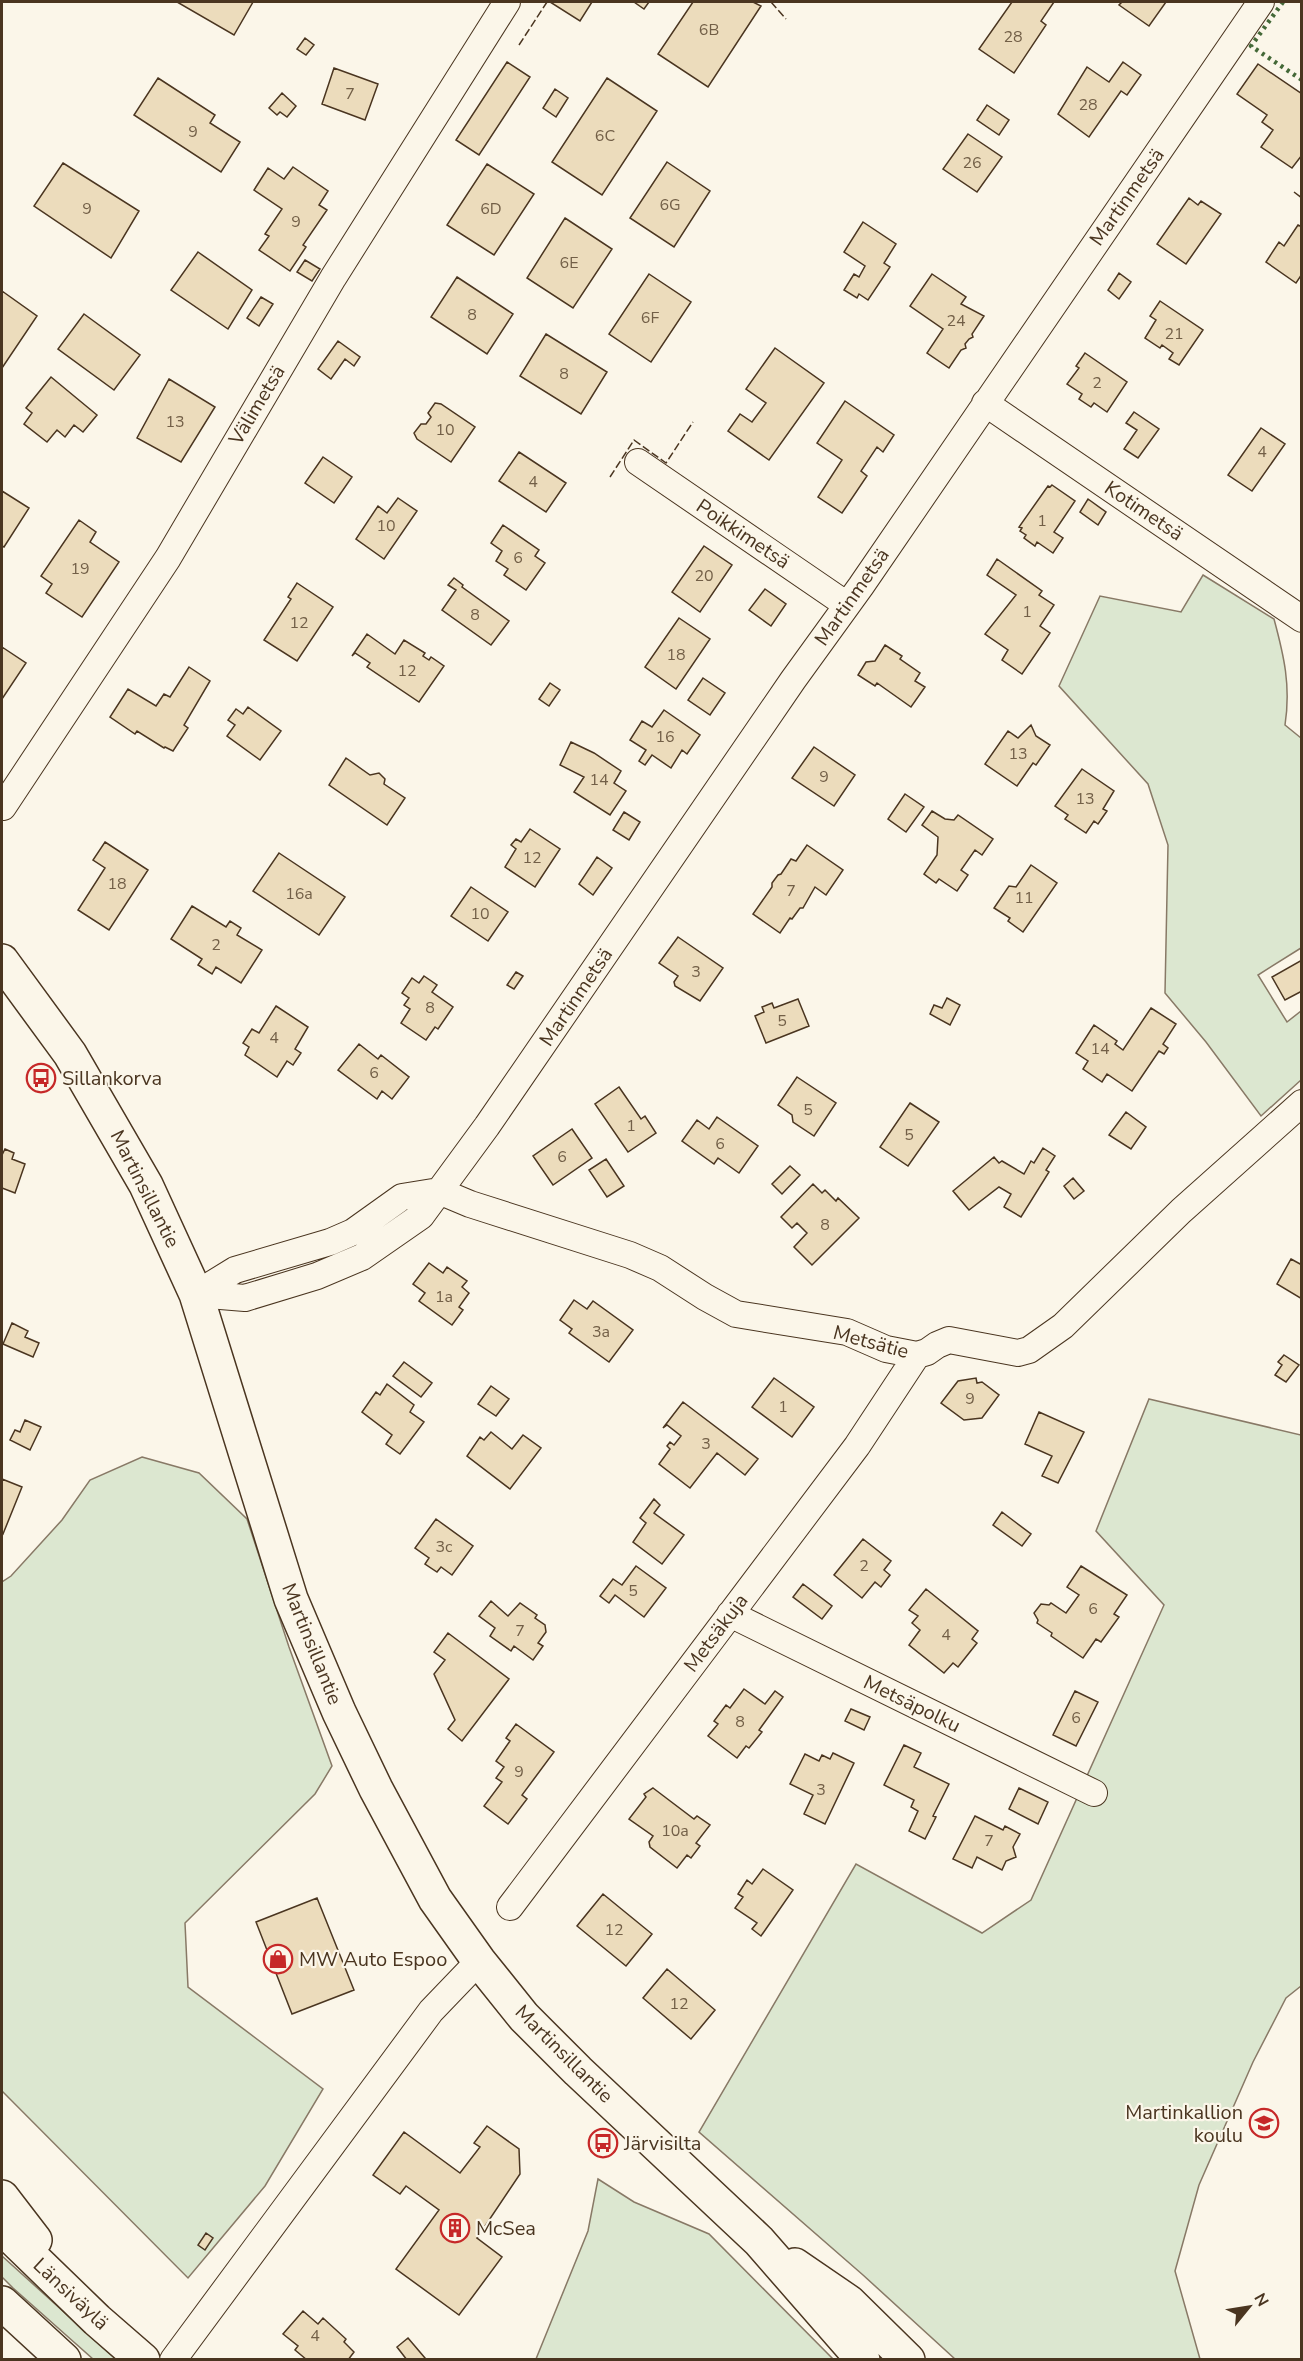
<svg xmlns="http://www.w3.org/2000/svg" width="1303" height="2361" font-family="'Nunito Sans',sans-serif">
  <style>
    .green { fill: #dce7d0; stroke: #887966; stroke-width: 1.5 }
    .building { fill: #ecdcbc; stroke: #4a3520; stroke-width: 1.5 }
    .lines { fill: none; stroke-linecap: round; stroke-linejoin: round }
    .street-casing { stroke: #4a3520; stroke-width: 28 }
    .primary-casing { stroke: #4a3520; stroke-width: 36 }
    .highway-casing { stroke: #4a3520; stroke-width: 36 }
    .street { stroke: #fbf6e9; stroke-width: 26 }
    .primary { stroke: #fbf6e9; stroke-width: 33 }
    .highway { stroke: #fbf6e9; stroke-width: 33 }
    .hedge { stroke: #436837; stroke-width: 4.5; stroke-dasharray: 3 4.5; stroke-linecap: butt }
    .fence { stroke: #4a3520; stroke-width: 1.5; stroke-dasharray: 8 3; stroke-linecap: butt }
    .labels { text-anchor: middle; dominant-baseline: central; stroke-width: 4.5; stroke-linejoin: round; paint-order: stroke }
    .number-label { font-size: 16px; fill: #725f47 }
    .street-label { font-size: 20px; fill: #4a3520; stroke: #fbf6e9 }
    .poi-label { font-size: 20px; fill: #4a3520; stroke: #fbf6e9; text-anchor: start }
  </style>
  <rect width="100%" height="100%" fill="#fbf6e9"/>
  <path class="green" d="M1203,575l71,44c10,37 17,67 11,106l16,13v210l-43,27 29,47 14,-11v69l-40,36 -55,-74 -41,-49 3,-148 -20,-61 -89,-98 41,-90 81,16z
    M1149,1399l152,36v551l-15,12 -33,64 -54,123 -24,86 25,88h-245l-92,-84 -164,-143 157,-268 126,69 49,-33 133,-295 -68,-74z
    M142,1457l57,16 48,46 42,128 43,119 -17,28 -130,129 3,64 135,102 -58,97 -77,92 -186,-187v-509l9,-6 51,-56 28,-40z
    M598,2179l36,23 75,32 124,125h-297l52,-128z
    M2,2256l114,103h-23l-80,-71 -11,-11z"/>
  <path class="building" d="M177,2h76l-19,33z
    M550,2h42l-12,19z
    M634,2h15l-5,7z
    M693,2h60l8,4 -53,81 -50,-33z
    M1012,2h42l-13,19 5,4 -32,48 -35,-24z
    M1122,2h44l-17,24 -30,-21z
    M305,38l9,7 -8,10 -9,-6z
    M507,62l23,15 -51,78 -23,-15z
    M1123,62l18,13 -14,20 -6,-4 -32,46 -31,-23 29,-47 22,15z
    M1258,64l44,30v61l-10,13 -31,-21 12,-17 -11,-8 5,-7 -30,-21z
    M334,68l44,16 -13,36 -43,-16z
    M158,78l57,37 -5,8 30,19 -19,30 -87,-57z
    M607,78l50,33 -55,84 -50,-33z
    M555,89l13,9 -12,19 -13,-9z
    M282,93l14,13 -9,11 -7,-5 -3,3 -8,-7z
    M987,105l22,15 -10,15 -22,-15z
    M968,134l34,23 -25,35 -34,-23z
    M667,162l43,29 -36,56 -44,-29z
    M63,163l76,48 -28,47 -77,-52z
    M487,164l47,30 -40,61 -47,-30z
    M293,167l35,24 -9,14 8,5 -24,35 3,2 -16,24 -31,-21 10,-14 -4,-2 17,-25 -28,-19 14,-22 16,11z
    M1189,198l9,7 3,-4 20,13 -35,50 -29,-20z
    M565,218l47,31 -39,59 -46,-30z
    M863,222l33,22 -12,19 6,4 -22,33 -9,-6 -2,4 -13,-8 10,-16 5,3 6,-11 -21,-14z
    M1298,225l4,2v47l-6,9 -30,-21 13,-20 5,4z
    M198,252l54,38 -24,39 -57,-39z
    M305,260l15,9 -8,12 -15,-9z
    M1119,273l12,9 -12,17 -11,-9z
    M649,274l42,28 -40,60 -42,-28z
    M932,274l34,23 -5,7 23,12 -12,18 1,3 -4,2 -4,5 1,4 -5,2 -12,18 -22,-15 16,-24 -33,-23z
    M457,277l56,37 -26,40 -56,-37z
    M2,291l35,25 -35,52z
    M261,297l12,7 -14,22 -12,-8z
    M1160,301l43,29 -24,35 -10,-6 4,-6 -11,-8 -2,3 -15,-10 11,-18 -6,-4z
    M84,314l56,41 -26,35 -56,-41z
    M546,334l61,38 -26,42 -61,-38z
    M338,341l22,16 -6,9 -9,-7 -14,20 -13,-10z
    M775,348l49,35 -55,77 -41,-29 12,-17 12,8 14,-19 -20,-14z
    M1085,353l42,29 -20,30 -13,-9 -3,4 -12,-8 3,-5 -15,-10 12,-16 -3,-2z
    M51,377l46,38 -14,17 -9,-7 -9,12 -8,-7 -10,12 -23,-18 8,-11 -6,-5z
    M169,379l46,28 -34,55 -44,-24z
    M845,401l49,34 -11,17 -6,-5 -16,24 6,5 -25,37 -24,-16 24,-37 -25,-17z
    M435,403l6,1 34,23 -24,35 -34,-23 -3,-6 7,-9h5l5,-7 -3,-4z
    M1134,412l25,17 -21,29 -14,-9 13,-19 -11,-7z
    M1261,428l24,16 -33,47 -24,-16z
    M519,452l47,31 -20,29 -47,-31z
    M323,457l29,20 -18,26 -29,-20z
    M1052,485l23,16 -21,31 9,6 -10,15 -16,-11 -2,4 -11,-8 2,-3 -6,-4 2,-3 -3,-1 29,-41 2,1z
    M2,491l27,17 -25,39 -2,-1z
    M398,498l19,13 -33,48 -28,-20 22,-33 9,7z
    M1088,499l18,13 -8,13 -18,-13z
    M79,520l17,12 -6,10 29,20 -37,55 -36,-24 6,-9 -11,-8z
    M503,525l36,25 -4,6 10,7 -19,27 -22,-15 4,-6 -12,-8 6,-10 -11,-8z
    M704,546l28,19 -32,47 -28,-20z
    M997,559l45,32 -3,4 15,10 -14,21 10,7 -28,41 -20,-14 6,-10 -23,-16 31,-39 -29,-20z
    M454,578l9,7 -1,2 47,34 -18,24 -49,-35 14,-20 -8,-5z
    M297,583l36,24 -36,54 -33,-21 27,-41 -3,-2z
    M765,589l21,15 -15,22 -22,-16z
    M679,618l31,21 -34,50 -31,-22z
    M367,634l28,20 9,-14 21,13 -2,3 6,4 2,-3 13,9 -25,36 -52,-35 3,-4 -15,-10 -3,3z
    M885,645l17,11 -2,3 20,14 -5,8 10,6 -14,20 -34,-24 -2,3 -17,-11 8,-13 9,-1z
    M2,647l24,16 -24,36z
    M189,667l21,14 -26,44 4,3 -15,23 -8,-4 -1,1 -27,-17 -2,3 -25,-17 18,-28 28,17 8,-12 6,3z
    M703,678l22,15 -15,22 -22,-15z
    M550,683l10,7 -11,16 -10,-7z
    M248,707l33,24 -21,29 -33,-24 8,-11 -7,-5 8,-11 7,5z
    M664,710l36,25 -13,19 -5,-4 -11,18 -19,-13 -7,10 -6,-4 7,-11 -16,-10 12,-19 10,6z
    M1031,725l5,11 14,9 -14,20 -3,-2 -16,23 -32,-22 23,-33 10,7z
    M571,742l23,11 27,18 -7,12 12,8 -16,24 -36,-23 10,-15 -24,-12z
    M814,747l41,28 -21,31 -42,-28z
    M346,758l24,17 9,-2 6,6 -1,5 21,14 -18,27 -58,-40z
    M1082,769l32,22 -11,18 4,2 -9,13 -4,-3 -8,12 -21,-14 3,-4 -13,-9z
    M905,794l19,13 -18,25 -18,-13z
    M932,811l13,8 9,1 4,-5 35,24 -11,16 -7,-5 -14,20 7,5 -11,16 -18,-12 -3,4 -12,-9 13,-19 1,-18 -16,-12z
    M624,812l16,10 -11,18 -16,-10z
    M530,829l30,20 -25,38 -30,-20 11,-18 -5,-4 5,-6 5,3z
    M105,842l43,28 -39,60 -31,-20 27,-42 -12,-8z
    M807,845l36,25 -17,25 -11,-8 -12,21h-3l-8,11 -2,-1 -10,15 -27,-19 19,-27v-4l6,-8 3,-1 10,-15 5,2z
    M279,853l66,44 -26,38 -66,-44z
    M597,857l15,11 -19,27 -14,-11z
    M1031,865l26,18 -34,49 -15,-11 2,-3 -16,-10 15,-22 7,1z
    M471,887l37,25 -20,29 -37,-25z
    M192,906l34,21 4,-6 11,7 -4,7 25,15 -21,33 -25,-16 -4,7 -14,-9 4,-6 -31,-20z
    M678,937l45,31 -23,33 -25,-15 -1,-4 4,-6 -19,-13z
    M1302,960v31l-17,9 -13,-23z
    M516,972l7,4 -9,13 -7,-4z
    M424,976l13,9 -5,7 21,15 -15,22 -3,-2 -9,13 -25,-17 9,-14 -6,-4 5,-7 -7,-5 10,-15 7,5z
    M947,998l13,7 -10,20 -20,-11 4,-9 8,3z
    M798,999l11,27 -43,17 -11,-27 9,-4 -2,-5 10,-4 2,5z
    M276,1006l32,21 -13,22 6,4 -8,12 -6,-4 -10,16 -32,-22 4,-8 -6,-4 9,-14 7,4z
    M1151,1008l25,16 -13,20 5,4 -4,6 -5,-3 -27,40 -25,-17 -5,8 -19,-13 5,-8 -12,-8 18,-28 23,16 -2,3 8,6z
    M359,1044l19,15 3,-4 28,22 -17,22 -10,-8 -5,8 -39,-29z
    M797,1077l39,26 -22,33 -21,-14 -1,-7 -14,-10z
    M619,1087l22,32 4,-3 11,17 -28,19 -33,-48z
    M910,1103l29,19 -31,44 -28,-19z
    M1126,1112l20,15 -15,22 -22,-14z
    M717,1117l41,29 -19,27 -21,-15 -4,6 -32,-23 15,-21 12,9z
    M572,1129l20,29 -39,27 -20,-29z
    M1043,1148l12,8 -9,14 3,2 -28,45 -17,-10 7,-13 -12,-7 -30,23 -16,-19 41,-34 5,6 3,-2 22,13 7,-13 3,2z
    M5,1149l9,4 -2,6 13,5 -10,29 -13,-5v-33z
    M606,1159l18,27 -17,11 -18,-27z
    M790,1166l10,9 -18,19 -10,-10z
    M1073,1178l11,13 -10,8 -10,-13z
    M813,1184l9,9 3,-3 11,11 2,-3 21,20 -47,47 -18,-18 13,-14 -10,-10 -5,5 -11,-11z
    M1291,1259l11,6v34l-25,-15z
    M429,1263l14,10 4,-6 20,14 -5,6 7,6 -10,14 4,3 -11,15 -33,-24 6,-8 -12,-9z
    M574,1300l13,9 6,-8 40,29 -24,32 -40,-29 3,-4 -12,-9z
    M12,1323l16,8 -3,6 14,6 -6,14 -30,-13z
    M1284,1355l15,10 -13,17 -11,-7 7,-10 -4,-3z
    M404,1362l28,21 -11,14 -28,-21z
    M774,1378l40,29 -22,30 -40,-30z
    M976,1378l1,5 5,-1 17,13 -17,23 -18,2 -23,-17 17,-22z
    M387,1384l27,21 -4,7 14,10 -24,32 -14,-10 6,-9 -30,-23 14,-20 4,3z
    M491,1386l18,13 -13,17 -18,-12z
    M683,1402l75,57 -13,16 -28,-22 -27,35 -31,-24 11,-15 -3,-3 3,-4 4,3 7,-9 -14,-11 -4,3z
    M1039,1412l45,20 -26,51 -16,-7 10,-20 -27,-12z
    M25,1420l16,7 -11,23 -20,-10 5,-10 5,2z
    M491,1432l21,17 11,-14 18,13 -31,41 -43,-33 13,-19 4,3z
    M2,1479l20,8 -19,47 -1,-1z
    M654,1499l6,6 -6,8 30,22 -22,29 -29,-22 13,-19 -6,-5z
    M1002,1512l29,22 -9,12 -29,-21z
    M436,1519l37,27 -21,29 -11,-8 -4,5 -12,-8 4,-6 -14,-10z
    M863,1539l28,22 -7,9 6,5 -9,12 -6,-5 -13,16 -28,-23z
    M636,1566l30,22 -22,29 -29,-22 -6,8 -9,-7 13,-17 9,6z
    M1081,1566l46,29 -13,19 5,3 -18,25 -5,-3 -13,19 -32,-22 1,-3 -15,-10 1,-3 -4,-7 7,-9 8,1 2,-2 15,10 13,-18 -12,-8z
    M803,1584l29,22 -10,13 -29,-22z
    M926,1589l52,42 -6,8 5,4 -19,24 -5,-4 -9,10 -35,-28 11,-15 -8,-7 6,-7 -9,-6z
    M491,1601l17,15 12,-13 17,12 -2,3 10,7 1,7 -8,11 5,3 -10,14 -19,-14 -3,5 -21,-15 5,-8 -16,-12z
    M448,1633l61,46 -47,62 -14,-12 7,-9 -21,-46 11,-14 -11,-8z
    M744,1689l21,15 10,-13 8,6 -24,33 3,2 -13,16 -3,-2 -9,12 -29,-22 10,-12 -4,-3 12,-16 4,3z
    M1075,1691l23,11 -22,44 -23,-11z
    M851,1709l19,8 -6,13 -19,-9z
    M516,1724l38,28 -32,43 5,4 -19,25 -24,-18 18,-24 -6,-4 8,-11 -8,-6 14,-20 -4,-3z
    M904,1745l17,8 -7,14 35,17 -16,32 3,1 -11,22 -16,-8 9,-20 -7,-4 3,-7 -30,-15z
    M833,1753l21,10 -29,61 -21,-10 9,-19 -23,-11 15,-30 14,7 3,-6 8,4z
    M653,1788l41,31 3,-3 13,9 -14,18 4,3 -9,12 -4,-3 -10,13 -27,-21 -1,-5 4,-6 -24,-17 17,-22 -2,-3z
    M1019,1788l29,14 -10,22 -29,-15z
    M975,1816l28,14 2,-4 15,8 -7,13 3,10 -10,4 -4,9 -25,-13 -5,11 -19,-9z
    M763,1869l30,21 -32,46 -9,-7 5,-6 -22,-15 8,-11 -5,-3 9,-14 5,4z
    M603,1894l49,40 -26,32 -49,-40z
    M317,1898l37,92 -62,24 -36,-92z
    M667,1969l48,41 -24,29 -48,-41z
    M487,2126l32,23 1,25 -43,64 25,19 -43,58 -63,-46 43,-59 -33,-24 -6,8 -27,-19 31,-43 56,41 20,-26 -6,-4z
    M206,2233l7,5 -8,12 -7,-5z
    M303,2311l15,13 5,-6 23,21 -2,3 10,10 -6,8h-41l-12,-10 3,-4 -15,-12z
    M408,2338l17,20 -2,2h-16l-10,-13z"/>
  <g class="lines">
    <g class="street-casing">
      <path id="street" d="M985,403l317,216
        M638,462l209,143
        M3,807l165,-249 165,-280 174,-276
        M439,1191l31,13 160,51 30,13 45,29 31,17 111,18 39,17 31,6 10,-3 10,-7 12,-5 69,13 11,-3 34,-24 118,-115 121,-108
        M196,1294l49,4 72,-22 45,-19 59,-41 66,-90 306,-446 68,-94 400,-584
        M196,1294l39,-24 95,-28 23,-10 49,-35 37,-6
        M730,1614l364,179
        M510,1907l347,-461 60,-91
        M173,2360l258,-349 48,-50"/>
    </g>
    <g class="primary-casing">
      <path id="primary" d="M2,961l68,93 76,131 50,109 95,305 48,113 37,77 59,110 44,62 45,56 54,54 181,170 104,119
        M795,2265l54,37 59,58"/>
    </g>
    <g class="highway-casing">
      <path id="highway" d="M2,2197l33,43
        M2,2228l95,92 46,40
        M2,2303l62,57"/>
    </g>
    <use href="#street" class="street"/>
    <use href="#primary" class="primary"/>
    <use href="#highway" class="highway"/>
    <path class="hedge" d="M1283,2l-32,44 51,34"/>
    <path class="fence" d="M771,2l15,17
      M519,45l28,-43
      M1294,192l8,6
      M610,477l24,-37 32,23 27,-41"/>
  </g>
  <defs>
    <g id="bus-ring" transform="scale(1.5)"><circle r="9.5" fill="#fbf6e9" stroke="#c62828" stroke-width="1.5"/><path d="M-5-6H5V4H4V6H2V4H-2V6H-4V4H-5ZM-3.5-4V0h7V-4ZM-3.5 1.2v1.5H-2V1.2ZM2 1.2v1.5H3.5V1.2Z" fill="#c62828"/></g>
    <g id="shop-ring" transform="scale(1.5)"><circle r="9.5" fill="#fbf6e9" stroke="#c62828" stroke-width="1.5"/><path d="M-5-2.5h2.3a2.7 3.5 0 0 1 5.4 0H5L5.5 6h-11ZM-1.5-2.5h3a1.5 2.3 0 0 0-3 0Z" fill="#c62828"/></g>
    <g id="school-ring" transform="scale(1.5)"><circle r="9.5" fill="#fbf6e9" stroke="#c62828" stroke-width="1.5"/><path d="M0-5L7-2L0 1L-7-2ZM-4 1L0 2.5L4 1V4Q0 6-4 4Z" fill="#c62828"/></g>
    <g id="building-ring" transform="scale(1.5)"><circle r="9.5" fill="#fbf6e9" stroke="#c62828" stroke-width="1.5"/><path d="M-4-6H4V6H1V3H-1V6H-4ZM-2.5-4.3h1.7v1.8h-1.7ZM.8-4.3h1.7v1.8H.8ZM-2.5-1h1.7V.8h-1.7ZM.8-1h1.7V.8H.8Z" fill="#c62828"/></g>
  </defs>
  <g fill-rule="evenodd">
    <use href="#bus-ring" x="41" y="1078"/>
    <use href="#shop-ring" x="278" y="1959"/>
    <use href="#school-ring" x="1264" y="2123"/>
    <use href="#bus-ring" x="603" y="2143"/>
    <use href="#building-ring" x="455" y="2228"/>
  </g>
  <g class="labels">
    <g class="number-label">
      <text x="709" y="30">6B</text>
      <text x="1013" y="37">28</text>
      <text x="350" y="94">7</text>
      <text x="1088" y="105">28</text>
      <text x="193" y="132">9</text>
      <text x="605" y="136">6C</text>
      <text x="972" y="163">26</text>
      <text x="670" y="205">6G</text>
      <text x="87" y="209">9</text>
      <text x="491" y="209">6D</text>
      <text x="296" y="222">9</text>
      <text x="569" y="263">6E</text>
      <text x="472" y="315">8</text>
      <text x="650" y="318">6F</text>
      <text x="956" y="321">24</text>
      <text x="1174" y="334">21</text>
      <text x="564" y="374">8</text>
      <text x="1097" y="383">2</text>
      <text x="175" y="422">13</text>
      <text x="445" y="430">10</text>
      <text x="1262" y="452">4</text>
      <text x="533" y="482">4</text>
      <text x="1042" y="521">1</text>
      <text x="386" y="526">10</text>
      <text x="518" y="558">6</text>
      <text x="80" y="569">19</text>
      <text x="704" y="576">20</text>
      <text x="1027" y="612">1</text>
      <text x="475" y="615">8</text>
      <text x="299" y="623">12</text>
      <text x="676" y="655">18</text>
      <text x="407" y="671">12</text>
      <text x="665" y="737">16</text>
      <text x="1018" y="754">13</text>
      <text x="824" y="777">9</text>
      <text x="599" y="780">14</text>
      <text x="1085" y="799">13</text>
      <text x="532" y="858">12</text>
      <text x="117" y="884">18</text>
      <text x="791" y="891">7</text>
      <text x="299" y="894">16a</text>
      <text x="1024" y="898">11</text>
      <text x="480" y="914">10</text>
      <text x="216" y="945">2</text>
      <text x="696" y="972">3</text>
      <text x="430" y="1008">8</text>
      <text x="782" y="1021">5</text>
      <text x="274" y="1038">4</text>
      <text x="1100" y="1049">14</text>
      <text x="374" y="1073">6</text>
      <text x="808" y="1110">5</text>
      <text x="631" y="1126">1</text>
      <text x="909" y="1135">5</text>
      <text x="720" y="1144">6</text>
      <text x="562" y="1157">6</text>
      <text x="825" y="1225">8</text>
      <text x="444" y="1297">1a</text>
      <text x="601" y="1332">3a</text>
      <text x="970" y="1399">9</text>
      <text x="783" y="1407">1</text>
      <text x="706" y="1444">3</text>
      <text x="444" y="1547">3c</text>
      <text x="864" y="1566">2</text>
      <text x="633" y="1591">5</text>
      <text x="1093" y="1609">6</text>
      <text x="520" y="1631">7</text>
      <text x="946" y="1635">4</text>
      <text x="1076" y="1718">6</text>
      <text x="740" y="1722">8</text>
      <text x="519" y="1772">9</text>
      <text x="821" y="1790">3</text>
      <text x="675" y="1831">10a</text>
      <text x="989" y="1841">7</text>
      <text x="614" y="1930">12</text>
      <text x="679" y="2004">12</text>
      <text x="315" y="2336">4</text>
    </g>
    <g class="street-label">
      <text transform="translate(1127 197) rotate(-55)">Martinmetsä</text>
      <text transform="translate(257 405) rotate(-59)">Välimetsä</text>
      <text transform="translate(1144 511) rotate(34)">Kotimetsä</text>
      <text transform="translate(743 534) rotate(34)">Poikkimetsä</text>
      <text transform="translate(852 597) rotate(-55)">Martinmetsä</text>
      <text transform="translate(576 997) rotate(-56)">Martinmetsä</text>
      <text transform="translate(145 1189) rotate(63)">Martinsillantie</text>
      <text transform="translate(871 1342) rotate(15)">Metsätie</text>
      <text transform="translate(716 1633) rotate(-53)">Metsäkuja</text>
      <text transform="translate(312 1644) rotate(68)">Martinsillantie</text>
      <text transform="translate(912 1704) rotate(26)">Metsäpolku</text>
      <text transform="translate(564 2054) rotate(45)">Martinsillantie</text>
      <text transform="translate(71 2294) rotate(43)">Länsiväylä</text>
    </g>
    <g class="poi-label">
      <text x="62" y="1078">Sillankorva</text>
      <text x="299" y="1959">MW Auto Espoo</text>
      <text x="1243" y="2112" text-anchor="end">Martinkallion<tspan x="1243" dy="23">koulu</tspan></text>
      <text x="624" y="2143">Järvisilta</text>
      <text x="476" y="2228">McSea</text>
    </g>
  </g>
  <rect width="1303" height="2361" fill="none" stroke="#4a3520" stroke-width="6"/>
  <g transform="translate(1249 2307) rotate(60)" stroke="#fbf6e9" stroke-width="4.5" paint-order="stroke">
  <path d="M0-4.5L10 22L0 15L-10 22Z" fill="#4a3520"/>
  <text y="-9" font-size="16" font-weight="bold" text-anchor="middle" fill="#4a3520">N</text>
  </g>
</svg>
